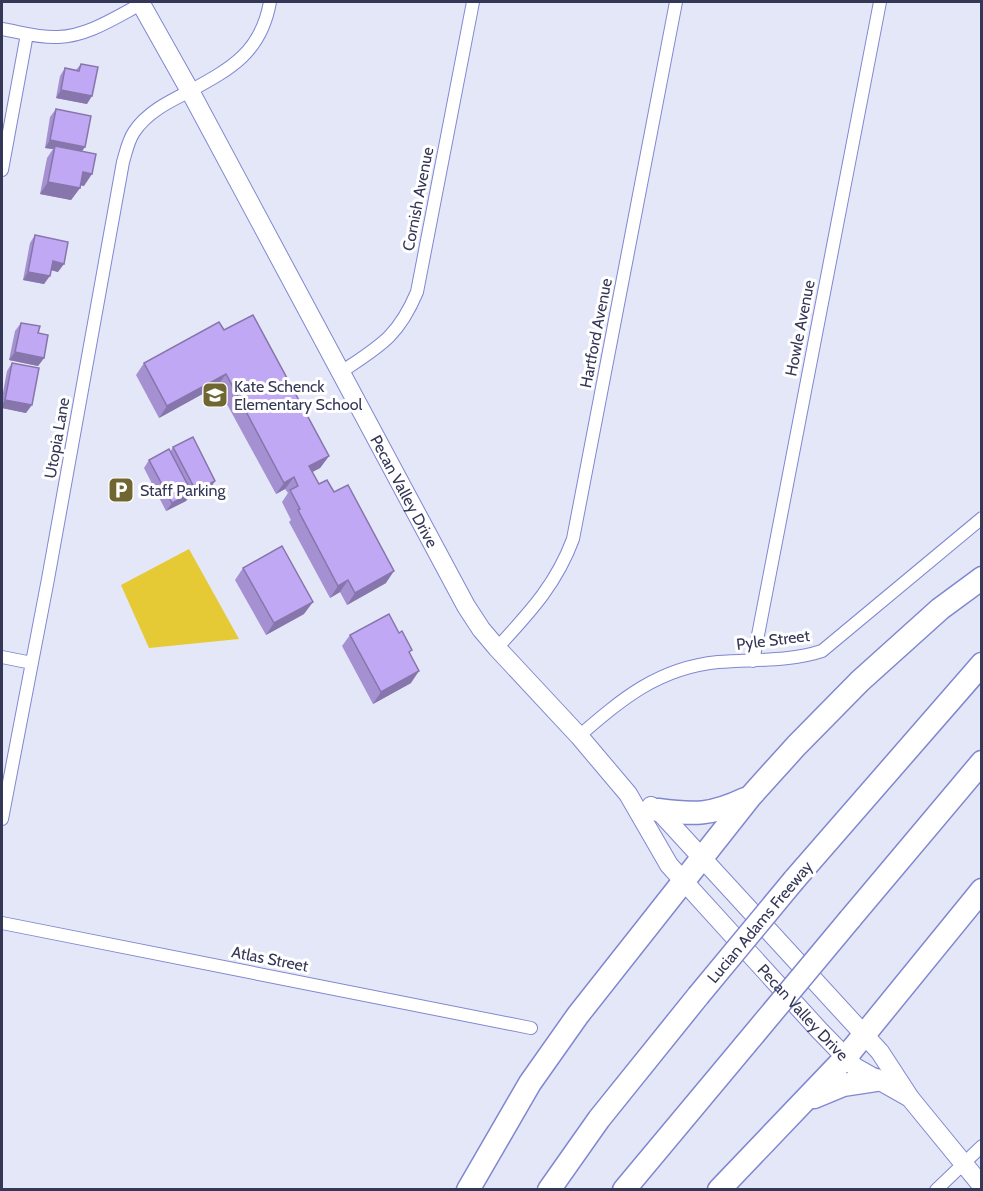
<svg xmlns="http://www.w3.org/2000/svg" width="983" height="1191" font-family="Cabin,sans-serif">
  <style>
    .green { fill: #e5ca35 }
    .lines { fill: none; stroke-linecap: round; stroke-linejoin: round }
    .street-casing { stroke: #8087d0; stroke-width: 14 }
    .secondary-casing { stroke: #8087d0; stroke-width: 20 }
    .highway-casing { stroke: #8087d0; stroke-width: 25 }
    .street { stroke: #fff; stroke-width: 12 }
    .secondary { stroke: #fff; stroke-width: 18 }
    .highway { stroke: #fff; stroke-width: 22 }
    .highway-bridge-casing { stroke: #8087d0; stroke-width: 25; stroke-linecap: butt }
    .highway-bridge { stroke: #fff; stroke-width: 22 }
    .wall { fill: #a590d2 }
    .shaded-wall { fill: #8676ab }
    .building { fill: #c0a8f4; stroke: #8676ab; stroke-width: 1.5 }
    .labels { text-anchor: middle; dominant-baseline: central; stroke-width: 6; stroke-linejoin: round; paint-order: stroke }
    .street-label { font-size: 16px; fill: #343756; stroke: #fff }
    .poi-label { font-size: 16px; fill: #343756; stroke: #fff; text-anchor: start }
  </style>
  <rect width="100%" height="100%" fill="#e4e7f7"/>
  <path class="green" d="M189,549l50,90 -90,9 -28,-63z"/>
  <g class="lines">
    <g class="street-casing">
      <path id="street" d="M2,29c18,3 37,9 56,8 30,-1 58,-20 83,-33
        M2,170l25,-136
        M341,372c39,-26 57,-35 76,-80l56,-290
        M497,648c32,-35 59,-63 76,-109l103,-537
        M2,657l30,6
        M753,661l127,-659
        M579,736c43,-37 79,-68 139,-74 35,-3 70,0 104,-11l160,-133
        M2,819l46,-240 75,-417c3,-10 5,-21 11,-30 13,-20 36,-31 56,-41 42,-23 71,-39 80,-89
        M2,923l529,105
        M936,1190l46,-44"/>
    </g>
    <g class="secondary-casing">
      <g id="secondary">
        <path id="s1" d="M140,2l50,89 276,515 15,23 16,19 82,88 49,58 41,71 150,165 36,37 55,31"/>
        <path d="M651,806l7,4 222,242 30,46 72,88"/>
      </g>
    </g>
    <g class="highway-casing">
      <path id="highway" d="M658,810c37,5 53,5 87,-11
        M794,880l188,-216
        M850,919l132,-157
        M814,1097l29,-12 33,-5
        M468,1190l62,-107 48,-68 172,-218 46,-51 64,-65 80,-72 42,-31
        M549,1190l50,-71 99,-123
        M624,1190l121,-145
        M719,1190l127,-133 136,-167"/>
    </g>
    <use href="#street" class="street"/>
    <use href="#secondary" class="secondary"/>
    <use href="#highway" class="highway"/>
    <g class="highway-bridge-casing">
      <path id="highway-bridge" d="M698,996l96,-116
        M745,1045l105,-126"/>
    </g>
    <use href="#highway-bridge" class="highway-bridge"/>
  </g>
  <path class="wall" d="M81,64l6,40 -31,-6 4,-22 5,-8 11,2z
    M56,109l29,38 -3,4 2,35 -4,-1v3l-9,12 -31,-6 7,-36 6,-9 -8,-1 5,-31z
    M35,235l23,37 -7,-2 -7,14 -21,-4 7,-37z
    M21,323l17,10 6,25 -6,8 -29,-6 6,-29z
    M224,330l105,126 -9,12 -8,4 7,12 67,99 -39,22 -7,-13 -10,6 -41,-76 2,-2 -9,-18 6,-9 -3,-4 -9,5 -59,-108 -58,32 -23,-43 8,-12z
    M12,363l14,50 -24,-5v-10l5,-27z
    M173,447l37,42 -20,10 -1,-3 -3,5 -20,10 -22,-43 5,-8 21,-8z
    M243,568l61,46 -38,21 -31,-55z
    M350,635l60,18 1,30 -38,21 -31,-58z"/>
  <path class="shaded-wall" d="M61,90l31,6 -5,8 -31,-6z
    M50,140l35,7 -6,8 -24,-9 -2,3 -8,-1z
    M83,172l9,2 -8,12 -9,-2z
    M48,182l32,6 -9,12 -31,-6z
    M53,261l11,3 -6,8 -11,-3z
    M28,272l22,4 -6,8 -21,-4z
    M15,352l29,6 -6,8 -29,-6z
    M226,374l-9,12 -58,32 8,-12z
    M5,400l27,5 -6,8 -24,-5v-3z
    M329,456l-9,12 -19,10 8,-12z
    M294,477l-9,12 -9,5 8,-11z
    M215,481l-5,8 -20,10 6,-8z
    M192,493l-6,8 -20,10 6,-8z
    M394,571l-8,12 -39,22 8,-12z
    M348,580l-8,12 -10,6 8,-12z
    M313,602l-9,12 -38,21 8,-12z
    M419,671l-8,12 -38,21 8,-12z"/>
  <path class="building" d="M81,64l17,3 -6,29 -31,-6 4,-22 14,3z
    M56,109l35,7 -6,31 -35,-7z
    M55,146l41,8 -4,20 -9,-2 -3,16 -32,-6z
    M35,235l33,7 -4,22 -11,-3 -3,15 -22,-4z
    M253,315l76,141 -20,10 10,18 8,-4 7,12 14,-7 46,86 -39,22 -7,-13 -10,6 -40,-76 2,-1 -10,-19 8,-4 -4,-9 -10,6 -58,-109 -59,32 -23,-43 75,-41 5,8z
    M21,323l19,3 -2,7 10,2 -4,23 -29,-6z
    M12,363l27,5 -7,37 -27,-5z
    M193,437l22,44 -19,10 -23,-44z
    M169,449l23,44 -20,10 -23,-43z
    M282,546l31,56 -39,21 -31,-55z
    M389,614l10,19 3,-2 10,19 -3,2 10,19 -38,21 -31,-57z"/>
  <defs>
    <g id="school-square" transform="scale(1.35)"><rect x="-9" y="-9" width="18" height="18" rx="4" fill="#706632" stroke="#fff"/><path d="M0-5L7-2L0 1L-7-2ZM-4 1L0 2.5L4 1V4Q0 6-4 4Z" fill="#fff"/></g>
    <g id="parking-square" transform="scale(1.35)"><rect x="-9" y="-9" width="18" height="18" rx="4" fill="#706632" stroke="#fff"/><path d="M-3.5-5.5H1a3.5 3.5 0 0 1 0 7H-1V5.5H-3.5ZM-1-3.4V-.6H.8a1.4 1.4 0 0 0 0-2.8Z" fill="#fff"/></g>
  </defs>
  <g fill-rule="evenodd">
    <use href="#school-square" x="215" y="395"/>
    <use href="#parking-square" x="121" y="490"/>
  </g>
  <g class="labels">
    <g class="street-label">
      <text transform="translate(418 199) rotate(-79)">Cornish Avenue</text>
      <text transform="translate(800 328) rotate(-79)">Howle Avenue</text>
      <text transform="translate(596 333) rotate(-79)">Hartford Avenue</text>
      <text transform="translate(57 438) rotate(-80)">Utopia Lane</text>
      <text stroke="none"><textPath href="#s1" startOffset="556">Pecan Valley Drive</textPath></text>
      <text transform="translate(773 640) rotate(-7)">Pyle Street</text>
      <text transform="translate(760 922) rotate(-50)">Lucian Adams Freeway</text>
      <text transform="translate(270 959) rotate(11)">Atlas Street</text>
      <text stroke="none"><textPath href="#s1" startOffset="1216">Pecan Valley Drive</textPath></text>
    </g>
    <g class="poi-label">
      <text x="234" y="386">Kate Schenck<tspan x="234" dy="18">Elementary School</tspan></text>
      <text x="140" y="490">Staff Parking</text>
    </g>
  </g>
  <rect width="983" height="1191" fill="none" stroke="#343756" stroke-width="6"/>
</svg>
